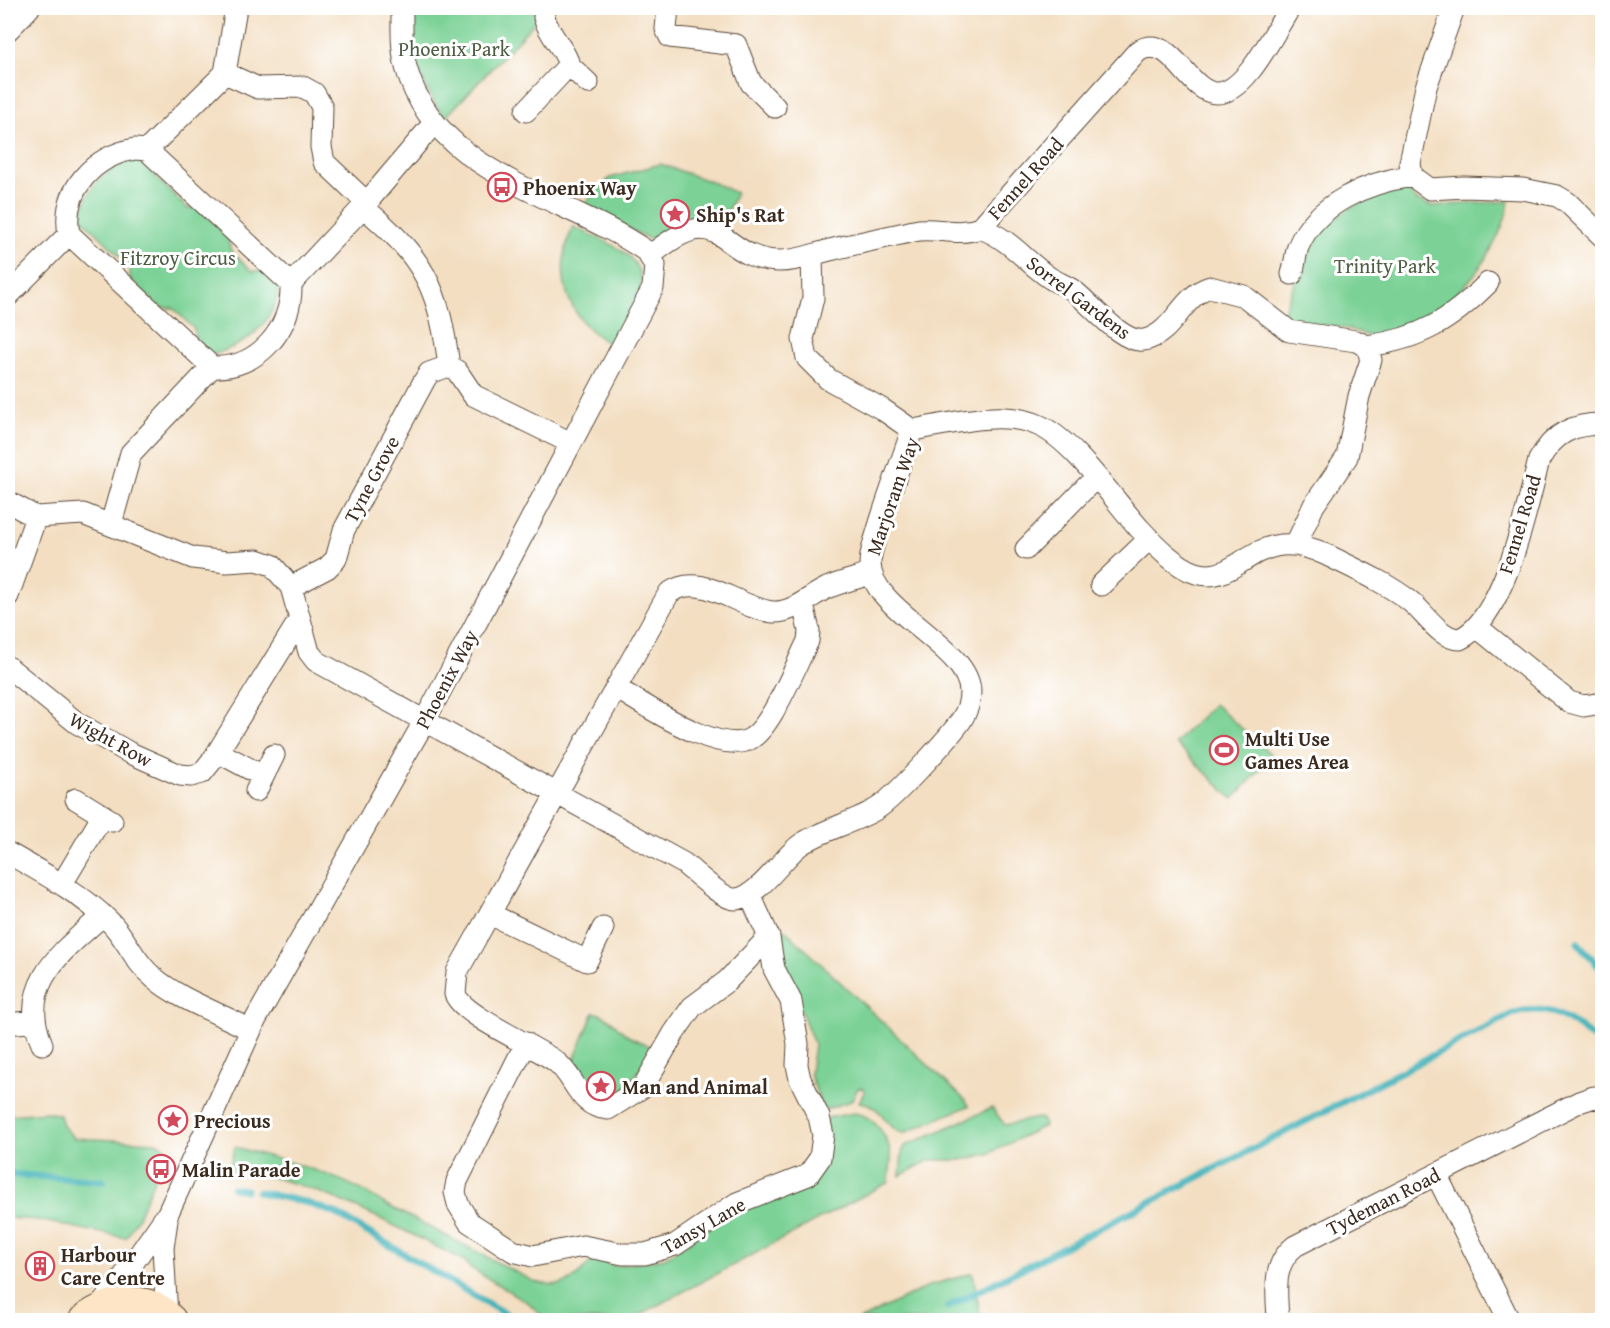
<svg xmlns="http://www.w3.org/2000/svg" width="1610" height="1328" font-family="'Gentium Book Plus',serif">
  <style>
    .green { fill: #7cd296; stroke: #5c7e5a; stroke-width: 1.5 }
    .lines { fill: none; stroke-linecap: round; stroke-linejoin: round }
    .stream { stroke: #41b2b9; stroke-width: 7 }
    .street-casing { stroke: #574536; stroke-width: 23 }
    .secondary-casing { stroke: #574536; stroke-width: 32 }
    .street { stroke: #fff; stroke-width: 21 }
    .secondary { stroke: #fde5c5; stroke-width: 30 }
    .labels { text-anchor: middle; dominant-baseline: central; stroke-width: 6; stroke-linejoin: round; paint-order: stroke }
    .park-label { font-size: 20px; fill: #4e5c42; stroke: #fff }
    .street-label { font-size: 20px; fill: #3b2a1e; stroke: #fff }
    .poi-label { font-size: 20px; font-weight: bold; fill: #3b2a1e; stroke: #fff; text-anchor: start }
  </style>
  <rect width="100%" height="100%" fill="#fff"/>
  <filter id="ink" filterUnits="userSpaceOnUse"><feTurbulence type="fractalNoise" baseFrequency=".0167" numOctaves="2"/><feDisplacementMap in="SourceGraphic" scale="12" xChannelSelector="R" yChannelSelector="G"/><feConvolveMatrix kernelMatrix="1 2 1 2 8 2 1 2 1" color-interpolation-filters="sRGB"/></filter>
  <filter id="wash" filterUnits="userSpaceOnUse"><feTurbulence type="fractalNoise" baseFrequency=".008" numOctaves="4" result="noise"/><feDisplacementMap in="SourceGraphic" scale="24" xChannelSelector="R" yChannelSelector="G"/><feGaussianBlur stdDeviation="1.35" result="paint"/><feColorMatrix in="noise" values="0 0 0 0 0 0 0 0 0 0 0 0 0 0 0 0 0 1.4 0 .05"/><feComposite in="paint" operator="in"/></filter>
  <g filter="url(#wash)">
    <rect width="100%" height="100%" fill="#f3dec1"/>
    <path class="green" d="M413,8h126l-6,16 -88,94c-28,-37 -34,-65 -32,-110z
      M138,159l49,49h12l28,28 4,15 21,20h11l16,16c-5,38 -33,58 -67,68l-17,-16 -1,-10 -21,-21h-13l-30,-29v-13l-49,-48c6,-33 24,-52 57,-59z
      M660,164l52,18 24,11 -15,32 -72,14 -66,-34 27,-27z
      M1406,188l10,12 15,6 78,-5c-8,57 -73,132 -133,136 -6,0 -13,-3 -18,-5 -20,-7 -42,-6 -62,-12 -5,-1 -9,-4 -13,-6 27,-73 41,-109 123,-126z
      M573,227c24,11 76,26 67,63 -5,18 -20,38 -29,55 -45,-26 -59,-71 -38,-118z
      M1214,704l59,52 -40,43 -58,-56z
      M784,929l181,171 4,6 -65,27c-18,-2 -20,-29 -45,-31l6,-12 -6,-3 -8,14 -24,8 -5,-1 -12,-34 4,-30 -30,-76 -6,-34z
      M594,1012c18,5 22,16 36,25 8,5 19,5 24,15l-31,39 -28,10 -23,-36z
      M992,1108l13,17 32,-7 5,1 2,7 -56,28 -27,6h-31l-30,16 2,-23 3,-7z
      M47,1112l13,3 3,11 11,12 82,4 11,7 -29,68 -12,21 -88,-18 -30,-2v-103z
      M854,1113c21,2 36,26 37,45 0,8 -2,16 -2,24l-259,138h-85l-15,-16 -61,-37 -4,-6c-60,-29 -122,-65 -187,-82 -16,-5 -34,-7 -50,-9l7,-23c53,15 105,26 150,57l148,77c29,10 42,0 60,-22l23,7 49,-8 57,-39 79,-33 26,-68z
      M973,1273l8,47h-122l72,-35z"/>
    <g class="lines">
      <path class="stream" d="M1578,943l24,27
        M8,1174l95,7
        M233,1188l13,2
        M258,1192l46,10 31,11 177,105
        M948,1307l566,-294c40,-11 58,9 88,32"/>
    </g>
  </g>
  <g filter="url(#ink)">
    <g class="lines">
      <g class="street-casing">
        <path id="street" d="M668,8l-2,21 4,8 66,8 15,38 24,24
          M1454,8l-28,79 -16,76 2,13 18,13 34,-2 59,2 34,7 10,6 35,34
          M8,30l21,-22
          M569,65l19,18
          M225,73l11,-65
          M526,111l43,-46c-3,-15 -20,-29 -25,-48
          M135,149l12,1 144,134c2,44 -33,86 -79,83l-143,-133c-8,-44 25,-78 66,-85z
          M147,150l78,-77 33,15 45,-1 11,6 8,14 -1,40 3,15 43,41
          M363,207c61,51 76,80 86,159
          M980,228c29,10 45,33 70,50 8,5 17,8 24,13 17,13 48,53 70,49 29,-5 38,-45 66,-53l34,9 45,35 67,10 11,5 4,14 -12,36 -12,61 -33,48 -18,39
          M812,255l1,43 -10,41 4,19 21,21 54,30 30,21
          M650,256c75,-63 67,5 130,5 19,0 36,-8 54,-12 28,-7 57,-13 85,-19 21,-2 40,6 61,-2l158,-177c34,-20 49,42 79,42 30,0 58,-64 73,-85
          M1292,274c3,-9 3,-18 6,-27 18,-44 71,-65 114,-71
          M291,284l72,-77 71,-84
          M8,296l61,-62
          M1367,346c53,-7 83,-25 121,-63
          M449,366l8,5 16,24 98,48
          M912,430c38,-6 89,-21 126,-5 34,14 76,75 101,103 15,16 37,39 57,45 45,14 57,-53 131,-18 28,14 60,28 84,47 15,12 29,37 49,37 44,-20 68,-135 79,-179 15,-27 34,-36 63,-36
          M8,502l28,15 47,-3 110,44 34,4 30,-2 15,5 19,22 18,65 7,9 367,202c12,9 39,36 52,36 22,0 47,-41 65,-54 23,-16 54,-22 78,-37 17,-11 73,-72 84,-89 5,-8 8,-17 8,-26 1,-46 -99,-82 -100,-129 0,-10 4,-21 7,-31 10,-35 24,-69 35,-103
          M111,524l20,-71 81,-86
          M1026,549l69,-71
          M1101,585l48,-46
          M291,587l36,-19 9,-9 8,-29 80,-149 5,-8 20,-7
          M8,596l28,-79
          M1477,627l92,75 15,4 18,-3
          M8,667l69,56 51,29 52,23 11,1 11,-3 12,-15 86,-139
          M616,688c28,16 108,72 137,49 20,-14 43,-72 55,-96l1,-10 -6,-28
          M218,752l45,24
          M256,791l18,-36
          M76,799l36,22
          M8,853c35,20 73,40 103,70 16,16 23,39 42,54 25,22 68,37 98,53
          M62,884l41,-69
          M490,914l97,47 16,-33
          M769,937l-42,44 -35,26 -18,26 -31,54 -35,22c-31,-2 -32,-33 -53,-48 -22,-16 -92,-45 -100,-67l2,-22 212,-379c34,-23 69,16 104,19 20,1 37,-16 54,-24 14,-6 30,-10 44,-14
          M8,1024l27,-3
          M526,1043l-69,138 -2,11 3,12 11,18 44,29 20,5 50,-10 40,8h22l30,-9 62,-42 71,-28 12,-17 3,-23 -4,-18 -19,-38 -3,-14 1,-21 -7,-43 -17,-32 -5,-32 -19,-42
          M42,1044c-26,-60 21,-93 61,-129
          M1436,1174l73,146
          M167,1220l-4,28 4,68
          M96,1311l23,-28 49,-70 88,-194 168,-297 229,-434 2,-23 -9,-14c-81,-56 -211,-76 -240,-184 -5,-19 -4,-40 -4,-59
          M1278,1320c-1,-27 -7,-55 17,-74l284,-144 15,-5 8,2"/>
      </g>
      <g class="secondary-casing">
        <path id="secondary" d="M84,1320c25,-20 63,-27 87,0"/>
      </g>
      <use href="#street" class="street"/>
      <use href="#secondary" class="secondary"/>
    </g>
  </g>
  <defs>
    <g id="bus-ring" transform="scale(1.5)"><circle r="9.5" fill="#fff" stroke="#d1495b" stroke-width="1.5"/><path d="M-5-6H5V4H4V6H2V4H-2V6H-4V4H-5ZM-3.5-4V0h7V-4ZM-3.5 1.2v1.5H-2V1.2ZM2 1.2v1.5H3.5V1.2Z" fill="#d1495b"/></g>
    <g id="sight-ring" transform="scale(1.5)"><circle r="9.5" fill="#fff" stroke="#d1495b" stroke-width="1.5"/><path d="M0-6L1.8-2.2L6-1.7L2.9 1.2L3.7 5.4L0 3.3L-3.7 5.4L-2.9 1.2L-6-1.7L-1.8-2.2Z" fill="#d1495b"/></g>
    <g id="stadium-ring" transform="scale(1.5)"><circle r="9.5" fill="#fff" stroke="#d1495b" stroke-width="1.5"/><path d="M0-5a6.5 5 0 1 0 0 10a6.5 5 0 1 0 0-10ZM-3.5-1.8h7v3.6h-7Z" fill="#d1495b"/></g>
    <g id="building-ring" transform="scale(1.5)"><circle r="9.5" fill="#fff" stroke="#d1495b" stroke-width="1.5"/><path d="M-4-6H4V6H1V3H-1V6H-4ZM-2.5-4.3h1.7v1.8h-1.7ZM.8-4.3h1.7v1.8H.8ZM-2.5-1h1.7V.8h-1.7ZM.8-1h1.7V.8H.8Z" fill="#d1495b"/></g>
  </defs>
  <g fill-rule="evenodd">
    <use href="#bus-ring" x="502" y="187"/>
    <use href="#sight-ring" x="675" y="214"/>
    <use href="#stadium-ring" x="1224" y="750"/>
    <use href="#sight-ring" x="601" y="1086"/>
    <use href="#sight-ring" x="173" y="1120"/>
    <use href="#bus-ring" x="161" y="1169"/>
    <use href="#building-ring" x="40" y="1266"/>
  </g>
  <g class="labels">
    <g class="park-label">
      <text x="454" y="48">Phoenix Park</text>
      <text x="178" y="257">Fitzroy Circus</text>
      <text x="1385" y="265">Trinity Park</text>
    </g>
    <g class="street-label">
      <text transform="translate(1025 178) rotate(-48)">Fennel Road</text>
      <text transform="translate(1079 297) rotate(37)">Sorrel Gardens</text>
      <text transform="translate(371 479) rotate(-62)">Tyne Grove</text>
      <text transform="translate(892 496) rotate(-71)">Marjoram Way</text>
      <text transform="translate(1519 524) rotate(-73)">Fennel Road</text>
      <text transform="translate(446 679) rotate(-62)">Phoenix Way</text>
      <text transform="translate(111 739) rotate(29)">Wight Row</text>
      <text transform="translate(1383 1201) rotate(-27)">Tydeman Road</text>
      <text transform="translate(703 1225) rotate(-30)">Tansy Lane</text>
    </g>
    <g class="poi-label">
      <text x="523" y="187">Phoenix Way</text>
      <text x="696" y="214">Ship's Rat</text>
      <text x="1245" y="738">Multi Use<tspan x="1245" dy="23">Games Area</tspan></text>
      <text x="622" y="1086">Man and Animal</text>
      <text x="194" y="1120">Precious</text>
      <text x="182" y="1169">Malin Parade</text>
      <text x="61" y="1254">Harbour<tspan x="61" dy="23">Care Centre</tspan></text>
    </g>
  </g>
  <rect width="1610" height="1328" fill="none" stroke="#fff" stroke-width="30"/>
</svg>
